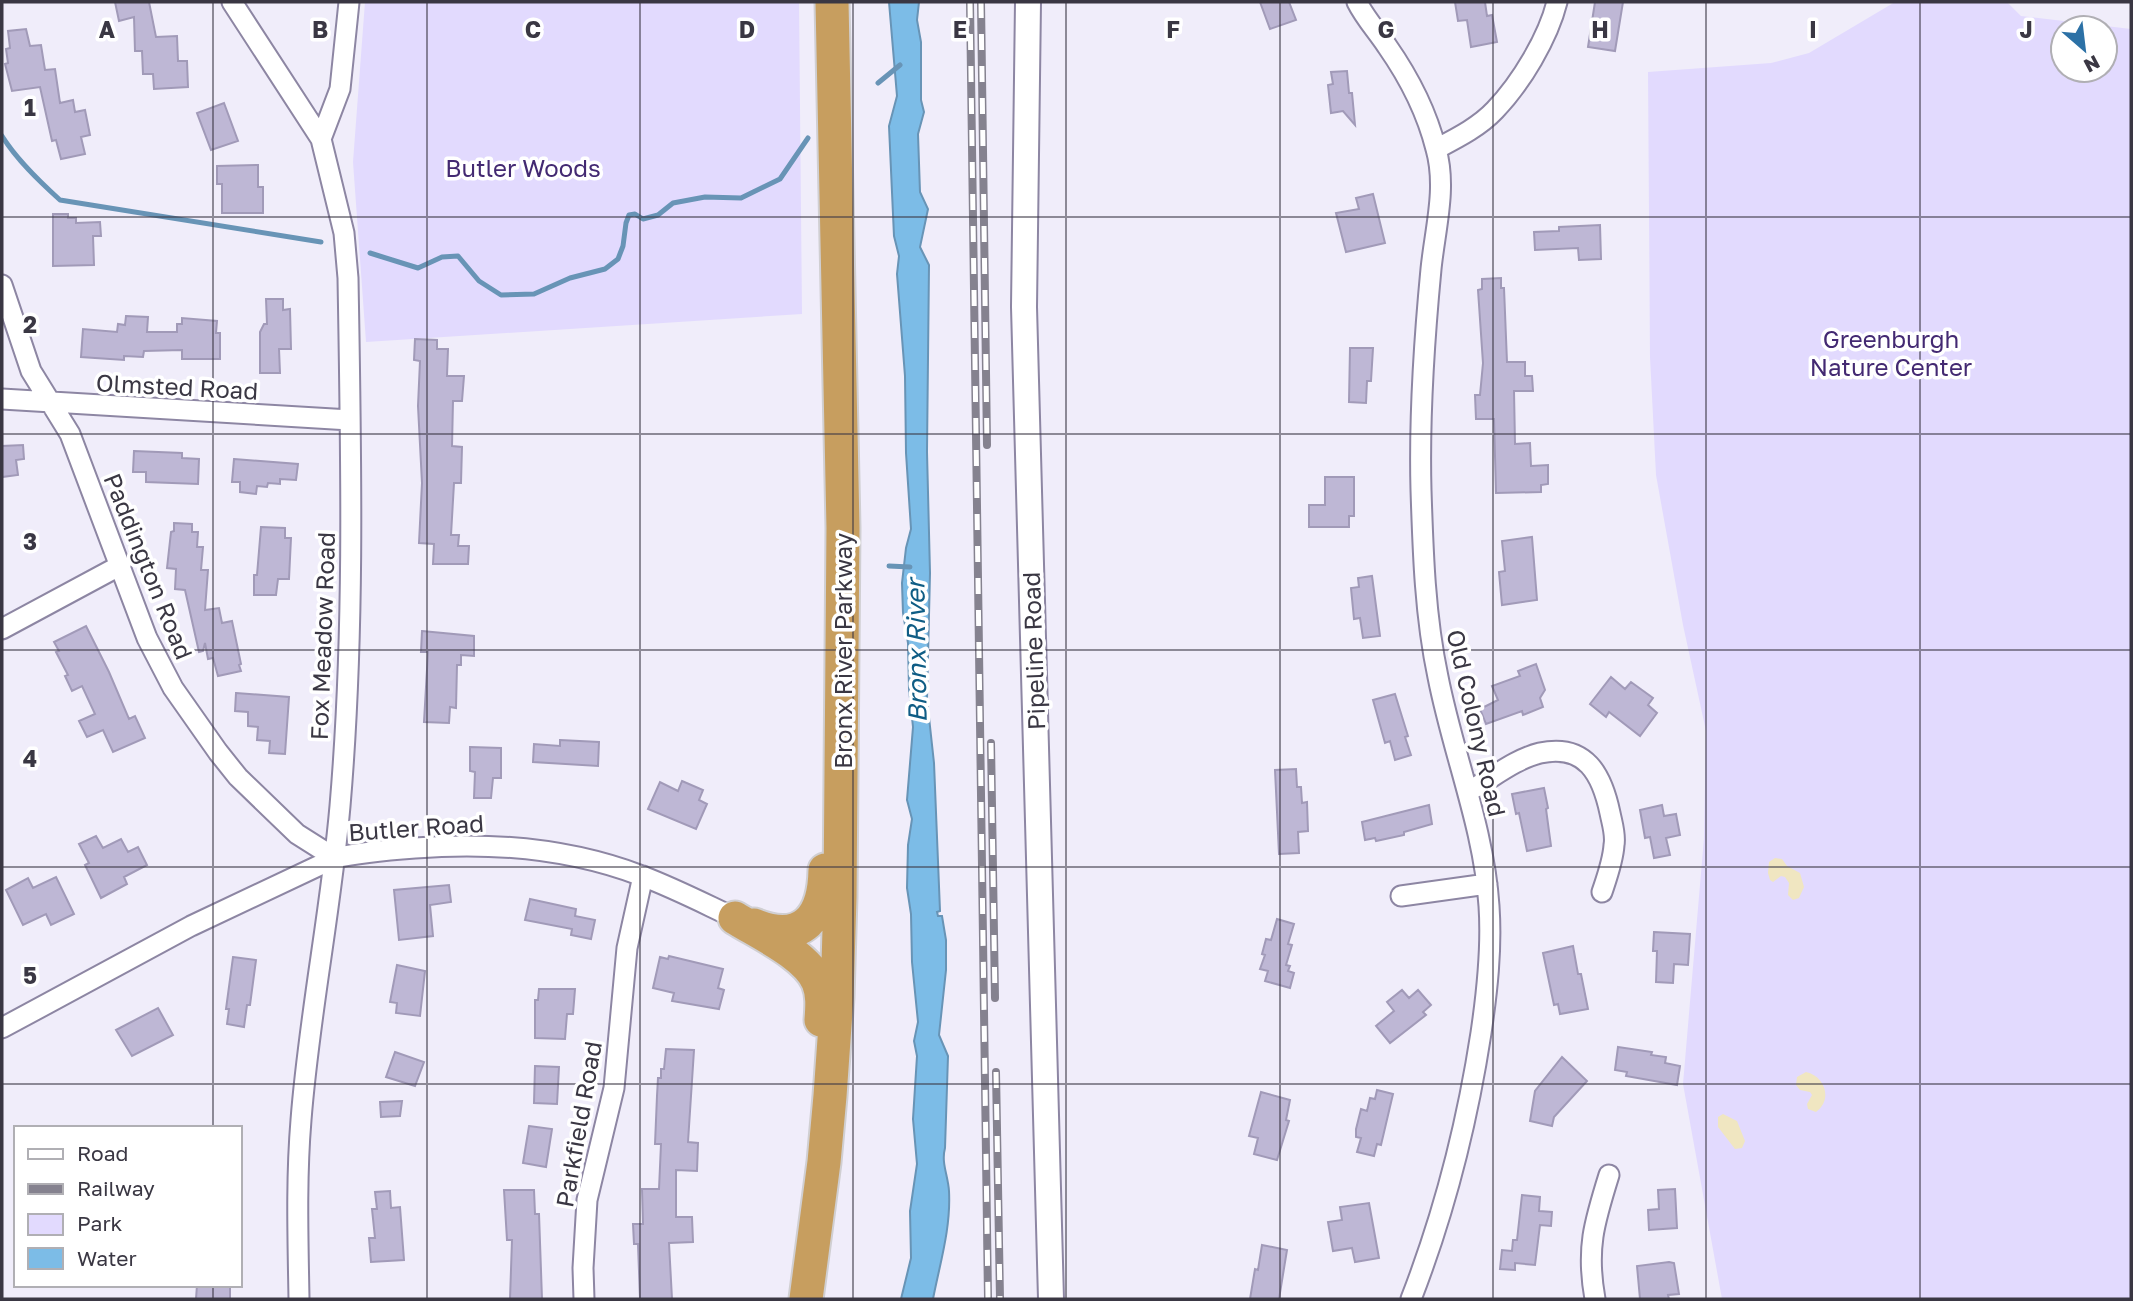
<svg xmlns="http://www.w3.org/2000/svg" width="2133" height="1301" font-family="'Golos Text',sans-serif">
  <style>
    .green { fill: #e2dafe; fill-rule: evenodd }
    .sand { fill: #f0e6c1 }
    .water { fill: #7cbce7; stroke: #6894b6; stroke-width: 2 }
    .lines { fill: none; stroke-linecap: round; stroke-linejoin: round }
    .stream { stroke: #6894b6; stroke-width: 5 }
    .building { fill: #beb7d5; stroke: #a19ab8; stroke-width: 2 }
    .minor-casing { stroke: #8d86a3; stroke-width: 23 }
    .tertiary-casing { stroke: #8d86a3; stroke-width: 28 }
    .trunk-casing { stroke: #d0cfd2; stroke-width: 37 }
    .minor { stroke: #fff; stroke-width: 19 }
    .tertiary { stroke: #fff; stroke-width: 24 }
    .trunk { stroke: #c79e5f; stroke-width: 33 }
    .rail-casing { stroke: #85828f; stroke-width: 8 }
    .rail { stroke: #fff; stroke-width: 5; stroke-dasharray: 16; stroke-linecap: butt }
    .grid { fill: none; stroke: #3a3743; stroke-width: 2; stroke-opacity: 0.55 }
    .labels { text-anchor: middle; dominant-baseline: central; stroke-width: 7; stroke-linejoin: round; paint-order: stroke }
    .park-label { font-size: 24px; fill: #432972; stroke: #fff }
    .street-label { font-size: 24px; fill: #3a3743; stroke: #fff }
    .water-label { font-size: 26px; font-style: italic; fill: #0f5d85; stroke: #fff }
    .grid-label { font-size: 23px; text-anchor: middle; font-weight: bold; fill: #3a3743; stroke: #fff; stroke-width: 7; stroke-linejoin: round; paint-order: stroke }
  </style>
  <rect width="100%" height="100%" fill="#f0edfa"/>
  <path class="green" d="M365,2h434l3,312 -436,28 -13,-180z
    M1895,2h112l14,14 110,13v1270h-409l-39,-215 21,-246 2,-107 -23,-106 -27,-150 -6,-118 -2,-285 123,-9 38,-10zM2063,28h42v42h-42z"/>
  <path class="sand" d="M1775,858l7,1 5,7 13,7 4,14 -5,11 -6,2 -5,-5 1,-12 -4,-6 -4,-1 -8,6 -3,-2 -2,-7 1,-11z
    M1806,1072c19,4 27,28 10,40l-8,-3 -1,-5 5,-9 -2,-3 -10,-2 -4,-5 1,-8z
    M1723,1114l14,7 8,20 -3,7 -7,1 -17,-22v-10z"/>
  <path class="water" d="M889,2h30l-2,18 4,22v58l3,12 -6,22 2,58 8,17 -8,38 9,18 -2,187 3,121 -3,126 7,64 6,148 -3,1 1,4h4l4,24v30l-7,65 9,21 -3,92c-4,15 3,27 4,43 2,37 -9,72 -16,108h-32l10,-41 -1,-47 7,-47 -4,-45 4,-63 -3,-15 4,-19 -6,-60 -1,-48 -4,-26 1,-43 4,-26 -5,-19 6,-73 -4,-38 -1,-46 -5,-30 -1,-30 4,-35 5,-19 -5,-76 -1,-77 -8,-102 2,-18 -5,-20 -5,-110 8,-30z"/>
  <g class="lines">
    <path class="stream" d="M878,83l22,-18
      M2,136c15,24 37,45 58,64l261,42
      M370,253l48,15 24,-11 16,-1 21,25 22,14 33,-1 36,-16 35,-9 13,-10 5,-13 3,-23 3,-8 6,-1 8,5 15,-4 15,-12 32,-6 36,1 39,-19 28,-41
      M889,566l21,1"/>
  </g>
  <path class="building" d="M115,2h34l7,35 21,-1 1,25h9l1,26 -34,2 -1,-15h-10l-1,-23h-7l-1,-34 -15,4z
    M1260,2h29l7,18 -26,9z
    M1455,2h30l2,14 5,-1 5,27 -26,5 -4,-27 -9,1z
    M1595,2h28l-8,49 -27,-4z
    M26,29l4,17 11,-1 4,25 10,-1 5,34 13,-3 2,12 10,-2 5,25 -9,2 4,17 -24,5 -5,-19 -4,1 -12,-54 -28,4 -7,-27 3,-1 -2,-14 4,-1 -2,-17z
    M1347,71l2,22h3l3,32 -12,-14 -12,2 -3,-28 5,-1 -2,-12z
    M224,103l14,38 -27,9 -14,-37z
    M258,165v22h5v26h-41v-29h-5v-18z
    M1373,194l12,49 -39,9 -10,-39 23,-4 -3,-11z
    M53,214h15v4h8v5l24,-1 1,14h-8l1,29 -41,1z
    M1600,225l1,34 -22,1 -1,-12 -43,2 -1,-18 25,-1v-4z
    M1501,278v10h3l3,74h18v14h7l1,15h-19l1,53 15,-1 1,23 17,-1v19l-7,1v7l-45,1 -2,-74h-18l-1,-24h5l3,-32 -5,-73 4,-1v-10z
    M266,299h17v11l7,-1 1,40h-12l1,24h-20v-41l4,-8h3z
    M126,316l22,1 -1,15h30v-8h5v-6l35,3 -1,12h4v26h-38v-9l-38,1 -1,6 -19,-1v4l-43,-3 2,-28 34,3 1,-8 7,1z
    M415,339l22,1v9h11l-1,27h17l-2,25h-9l-1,45 10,1 -1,36h-7l-3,52h8l-1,11h11l-1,18h-35l1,-20 -15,-1 3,-60 -4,-77 2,-45 -6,-1z
    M1350,348h23l-2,33h-4l-1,22 -17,-1z
    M23,445l1,14 -8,1 2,15 -16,2v-31z
    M134,451l48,2v5l17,1 -1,25 -52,-2v-10h-13z
    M234,459l64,5 -2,16 -16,-1v5l-12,-1 -1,4 -10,-1 -1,8 -16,-2v-10h-8z
    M1325,477h29v39h-5v11h-40v-22h16z
    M174,523l18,1v8h6l-1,15h6l-2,23h7l-3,40 14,-2 3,15 10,-2 9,43 -2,1 2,6 -23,5 -5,-18 -5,1 -3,-16 -2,8 -4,1 -14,-62 -10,-1 1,-20 -9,-1 4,-36 3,-1z
    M261,527l24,1v10h6l-2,41h-11l-2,16h-22v-20h3z
    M1532,537l5,63 -35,5 -3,-33 6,-1 -3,-30z
    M1372,576l8,60 -17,2 -3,-20 -6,1 -3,-31 8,-1 -1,-9z
    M86,626l23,46 20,47 6,-3 10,22 -32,14 -10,-22 -16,7 -8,-16 16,-7 -13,-28 -10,5 -7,-15 3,-1 -12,-23 3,-1 -5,-9z
    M422,631l52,5v20l-13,-1v10h-4l-1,43 -6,-1 -1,16 -25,-1 4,-70h-7z
    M1536,664l9,26 -5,8 3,9 -20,8 -1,-4 -36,13 -6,-15 18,-9 -6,-14 28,-10 -2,-5z
    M1611,677l14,12 6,-7 22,16 -5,7 9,8 -17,23 -31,-24 -3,5 -16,-13z
    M236,693l53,4 -4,57 -16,-1 1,-12 -13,-1 1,-13 -10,-1v-14l-13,-1z
    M1395,694l13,42 -3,1 6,18 -16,5 -5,-19 -5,2 -12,-43z
    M560,740l39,2 -1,24 -65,-4 1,-18 26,2z
    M470,747l31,1v30h-8l-2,20h-17l1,-26 -5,-1z
    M1296,769l1,18h4l1,16 5,-1 1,29 -10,1 1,21 -20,1 -4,-84z
    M682,781l21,9 -4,10 8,4 -11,25 -48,-20 12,-27 18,9z
    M1544,788l4,20 -2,1 5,37 -24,5 -8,-38 -3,1 -4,-20z
    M1429,805l3,19 -28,8v3l-28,6 -1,-3 -10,2 -3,-18z
    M1662,805l2,11 12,-2 4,21 -14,3 4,17 -16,3 -4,-21 -5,1 -5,-28z
    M96,836l7,12 18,-9 7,13 10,-5 9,18 -23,12 3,7 -26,14 -16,-33 4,-2 -10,-19z
    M56,877l18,37 -23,11 -5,-11 -23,11 -17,-35 22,-12 5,10z
    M449,885l2,17 -21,3 3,31 -34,4 -5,-50z
    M530,899l46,10 -1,7 20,4 -4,19 -20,-4 1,-6 -47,-9z
    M1277,919l17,5 -6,20 4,1 -6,20 4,1 -2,5 6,2 -4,15 -25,-7 3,-10 -8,-2 5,-14 -3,-1 4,-15 5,1z
    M1654,932l36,2 -2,31 -14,-1 -1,19 -17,-1 1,-31h-4z
    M1573,946l5,28h3l7,35 -28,5 -2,-10 -4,1 -11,-52z
    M669,956l54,13 -5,19 6,2 -5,19 -47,-8 2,-8 -21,-5 7,-31 8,2z
    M233,957l23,3 -6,45h-3l-3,22 -17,-3 2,-15h-3z
    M397,965l28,6 -5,45 -24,-3 1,-10 -7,-1z
    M539,989h36l-2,25h-6l-2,25 -30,-1v-38h3z
    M1402,990l7,8 9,-8 13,15 -8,7 3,3 -36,28 -14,-17 18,-15 -7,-9z
    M158,1008l15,27 -41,21 -16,-26z
    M1618,1047l34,5 -1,3 15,2 -1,6 15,3 -3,19 -51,-9 1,-4 -12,-2z
    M666,1049l28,1 -6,92 10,1 -1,28 -21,-1v47h16l1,25 -24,1 3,56h-32l-2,-55h-4l-1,-20h10l-1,-35h17l2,-45h-6l2,-48 1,-18h3v-9h3z
    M395,1052l29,10 -9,24 -29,-9z
    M1562,1057l25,24 -33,36 -2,9 -22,-5 5,-30z
    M535,1066l24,1 -2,37 -23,-1z
    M1377,1090l16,4 -12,51 -4,-1 -3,12 -17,-4 4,-14 -5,-1v-8l5,-20 6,2 3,-13 5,1z
    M1261,1092l29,8 -4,20 3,1 -12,39 -23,-6 4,-16 -9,-2z
    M402,1101l-2,15 -19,1 -1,-15z
    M529,1126l23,3 -6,38 -23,-4z
    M1675,1189l2,39 -28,2 -1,-20 11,-1 -1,-19z
    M504,1190h30l1,24h4l3,85h-32l2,-59h-5z
    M390,1191l1,17 9,-1 4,53 -33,2 -2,-24h6l-3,-29h5l-2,-17z
    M1522,1195l18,2 -1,14 13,1 -1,14 -11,-1 -5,40 -20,-2v7l-15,-1 2,-19 10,1 1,-11h4z
    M1369,1203l10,55 -24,4 -3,-14 -19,3 -5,-29 14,-2 -2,-13z
    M1262,1245l25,5 -8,49h-29l5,-30 3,1z
    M1669,1262l5,1 5,31 -11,1 1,4h-29l-3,-33z
    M197,1285h33v14h-34z"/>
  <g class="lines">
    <g class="minor-casing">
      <path id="minor" d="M232,2l89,137 23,94 4,45c3,176 7,353 -8,528 -9,105 -31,209 -39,314 -5,60 -3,119 -2,179
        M1357,2c8,16 20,29 30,44 21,30 40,67 49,103 11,39 -1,80 -5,120 -7,73 -12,147 -10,221 2,63 4,126 17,187 15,77 46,151 51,229 3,43 -2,86 -8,127 -14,91 -37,181 -70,266
        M321,139l19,-50 9,-87
        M1436,149c21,-11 43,-22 59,-39 26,-27 53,-72 62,-108
        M2,285l29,86 39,63 77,204 26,50 45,64 20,25 59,57 38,24
        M2,399l348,21
        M2,629l119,-64
        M1469,791c22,-12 46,-32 71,-38 46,-10 62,22 70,60 2,10 6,22 4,32 -1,16 -7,32 -12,47
        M1401,896l86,-12
        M2,1028l189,-102 144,-68c26,-6 53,-8 80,-10 77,-6 154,0 227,28 32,12 63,28 93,42
        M584,1299l-1,-31 4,-68 27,-112 13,-140 16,-72
        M1595,1299c-9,-50 -1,-76 14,-124"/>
    </g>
    <g class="tertiary-casing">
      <path id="tertiary" d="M1028,2l-4,305 27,992"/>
    </g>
    <g class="trunk-casing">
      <path id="trunk" d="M735,918c24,15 72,37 83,64 5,12 4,25 3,38
        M754,925c49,20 70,-8 71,-55
        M806,1299l18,-137 6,-66 7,-99 3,-100 3,-369 -11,-526"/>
    </g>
    <use href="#minor" class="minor"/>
    <use href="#tertiary" class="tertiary"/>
    <use href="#trunk" class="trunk"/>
    <g class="rail-casing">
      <path id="rail" d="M970,2l18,1297
        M981,2l6,443
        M991,743l4,255
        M996,1072l4,227"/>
    </g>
    <use href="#rail" class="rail"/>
  </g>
  <path class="grid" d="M213,2v1126M427,2v1297M640,2v1297M853,2v1297M1066,2v1297M1280,2v1297M1493,2v1297M1706,2v1297M1920,2v1297M2,217h2129M2,434h2129M2,650h2129M2,867h2129M2,1084h2129M213,1285v14"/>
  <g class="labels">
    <g class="park-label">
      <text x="523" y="167">Butler Woods</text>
      <text x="1891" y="338">Greenburgh<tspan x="1891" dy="28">Nature Center</tspan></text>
    </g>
    <g class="street-label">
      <text transform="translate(177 386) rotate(3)">Olmsted Road</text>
      <text transform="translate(149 566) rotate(68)">Paddington Road</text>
      <text transform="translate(322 636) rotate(-88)">Fox Meadow Road</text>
      <text transform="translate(842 651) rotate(-90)">Bronx River Parkway</text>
      <text transform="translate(1033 651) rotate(-92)">Pipeline Road</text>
      <text transform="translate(1477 723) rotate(77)">Old Colony Road</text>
      <text transform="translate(416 827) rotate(-4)">Butler Road</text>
      <text transform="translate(578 1124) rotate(-80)">Parkfield Road</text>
    </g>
    <g class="water-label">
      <text transform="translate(916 651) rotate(-91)">Bronx River</text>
    </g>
  </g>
  <g class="grid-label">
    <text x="107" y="38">A</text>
    <text x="320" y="38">B</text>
    <text x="533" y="38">C</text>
    <text x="747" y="38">D</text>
    <text x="960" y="38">E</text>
    <text x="1173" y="38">F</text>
    <text x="1386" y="38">G</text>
    <text x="1600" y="38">H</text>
    <text x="1813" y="38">I</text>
    <text x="2026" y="38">J</text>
    <text x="30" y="116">1</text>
    <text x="30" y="333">2</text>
    <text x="30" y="550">3</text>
    <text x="30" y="767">4</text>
    <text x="30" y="984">5</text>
  </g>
  <rect width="2133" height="1301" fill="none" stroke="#3a3743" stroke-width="7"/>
  <rect x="14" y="1126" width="228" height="161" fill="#ffffff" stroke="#b0afb4" stroke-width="2"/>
  <rect x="28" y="1149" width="35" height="10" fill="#ffffff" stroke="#b0afb4" stroke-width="2"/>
  <text x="77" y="1161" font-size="21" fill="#3a3743">Road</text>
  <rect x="28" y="1184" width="35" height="10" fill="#85828f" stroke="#b0afb4" stroke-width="2"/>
  <text x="77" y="1196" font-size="21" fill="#3a3743">Railway</text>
  <rect x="28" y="1214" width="35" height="21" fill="#e2dafe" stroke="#b0afb4" stroke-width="2"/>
  <text x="77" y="1231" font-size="21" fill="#3a3743">Park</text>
  <rect x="28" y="1248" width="35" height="21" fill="#7cbce7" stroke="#b0afb4" stroke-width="2"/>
  <text x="77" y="1266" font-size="21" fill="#3a3743">Water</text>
  <g transform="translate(2084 49) rotate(152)"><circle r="33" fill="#ffffff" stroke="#b0afb4" stroke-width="2"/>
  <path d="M0-5L12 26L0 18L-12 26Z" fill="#2c71a6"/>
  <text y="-10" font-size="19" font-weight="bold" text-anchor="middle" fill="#3a3743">N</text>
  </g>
</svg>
